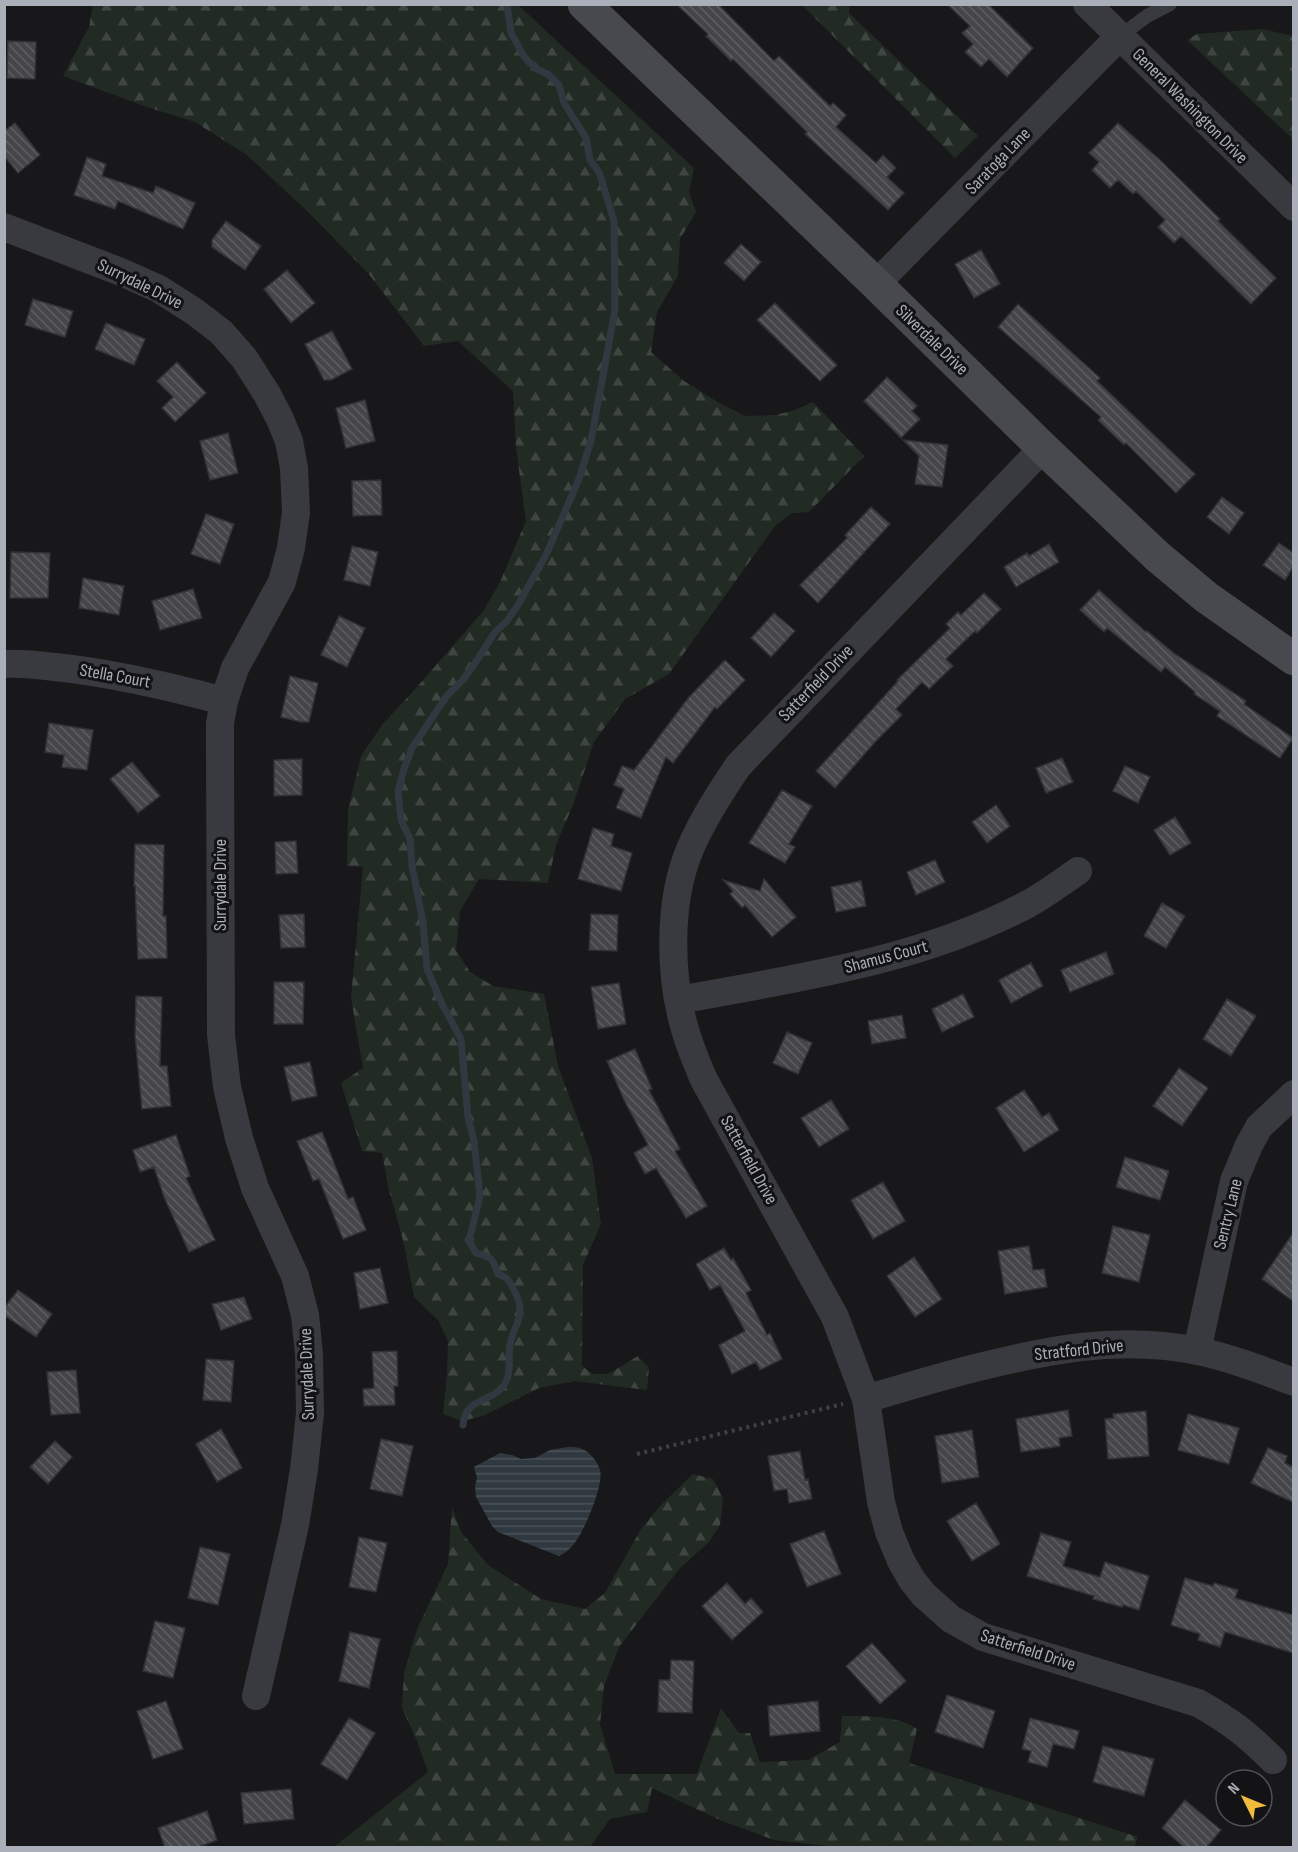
<svg xmlns="http://www.w3.org/2000/svg" width="1298" height="1852" font-family="'Sofia Sans Condensed',sans-serif">
  <style>
    .forest { fill: url(#forest-firs) }
    .water { fill: url(#water-rules) }
    .lines { fill: none; stroke-linecap: round; stroke-linejoin: round }
    .stream { stroke: #303940; stroke-width: 7 }
    .building { fill: url(#building-back-hatch); stroke: #323236; stroke-width: 1.5 }
    .path { stroke: #3f4146; stroke-width: 4; stroke-dasharray: 3 4.5; stroke-linecap: butt }
    .lane { stroke: #393a3f; stroke-width: 14 }
    .street { stroke: #393a3f; stroke-width: 28 }
    .secondary { stroke: #47494f; stroke-width: 33 }
    .labels { text-anchor: middle; dominant-baseline: central; stroke-width: 6; stroke-linejoin: round; paint-order: stroke }
    .street-label { font-size: 18px; fill: #abafba; stroke: #131315 }
  </style>
  <defs>
    <pattern id="forest-firs" width="22" height="20" patternUnits="userSpaceOnUse" patternTransform="scale(1.5)"><rect width="22" height="20" fill="#222a24"/><path d="M5 1l3.5 6h-7zM16 11l3.5 6h-7z" fill="#3f4642"/></pattern>
    <pattern id="water-rules" width="6" height="5" patternUnits="userSpaceOnUse" patternTransform="scale(1.5)"><rect width="6" height="5" fill="#303940"/><path d="M0 2.5h6" fill="none" stroke="#4b535a"/></pattern>
    <pattern id="building-back-hatch" width="6" height="6" patternUnits="userSpaceOnUse" patternTransform="scale(1.5)"><rect width="6" height="6" fill="#45454a"/><path d="M-1 5l2 2M0 0l6 6M5-1l2 2" fill="none" stroke="#5d5d62"/></pattern>
  </defs>
  <rect width="100%" height="100%" fill="#18181a"/>
  <path class="forest" d="M93,5h425l176,163 -5,24 7,20 -16,27 -2,37 -21,36 -6,40 33,29 32,20 29,15 31,-1 19,-5 18,-8 51,54 -55,56 -17,1 -17,13 -106,148 -44,25 -31,43 -21,63 -17,40 -8,38 -69,-4 -19,32 -4,39 14,22 23,14 51,8 14,72 34,92 9,66 -18,41 -1,101 11,8h15l30,-18 11,12 -2,22 -72,-9 -36,7 -56,28 -21,5 -19,-7 4,-39 1,-34 -10,-21 -24,-23 -10,-53 -16,-58 -6,-33 -20,-2 -21,-68 22,-15 -12,-70 12,-131 -16,-1 1,-56 13,-54 21,-31 36,-39 66,-76 16,-28 26,-61 -10,-73 -3,-57 -55,-50 -34,5 -56,-73 -62,-63 -59,-55 -52,-33 -48,-15 -84,-31 26,-49z
    M802,5h47v8l129,123 -23,22z
    M1262,29l31,7v103l-106,-99 10,-6z
    M693,1474l20,5 10,20 -3,26 -11,17 -30,27 -60,78 -15,39 -4,38 15,50h82l24,-66 18,25h11l10,29 48,-2 32,-18 2,-26c24,0 54,-1 75,13l-8,34 229,74 -4,10h-298l-62,-7 -52,-19 -70,-33 -5,24 -37,7 -20,28h-256l94,-75 -11,-31 -15,-33 2,-35 13,-44 31,-65 4,-57 9,25 27,33 53,34 44,10 20,-16 36,-64 20,-24z"/>
  <path class="water" d="M568,1447c4,0 10,0 14,2 7,2 16,13 18,21 4,14 -15,59 -24,71 -4,6 -10,12 -17,15l-61,-24 -6,-6 -16,-29 -1,-11 2,-8 -3,-11 26,-14 12,2 9,4 14,-1 15,-8z"/>
  <g class="lines">
    <path class="stream" d="M463,1425c3,-29 28,-21 41,-40 8,-11 4,-29 6,-41 2,-11 9,-21 10,-32 1,-9 -7,-27 -14,-34 -2,-2 -6,-3 -8,-4 -5,-15 -6,-17 -22,-21l-7,-12 11,-45 -6,-55 -6,-24 -7,-78 -19,-35 -15,-35 -4,-47 -11,-56 -2,-27 -9,-19 -3,-28 6,-23 8,-21 34,-51 17,-17 16,-23 16,-25 11,-10 12,-17 28,-50 33,-76 12,-38 24,-131 -1,-89 -15,-49 -9,-12 -4,-22 -22,-35 -5,-18 -10,-10 -14,-7 -10,-10 -14,-25 -4,-29"/>
  </g>
  <path class="building" d="M676,4h42l56,57 5,-5 51,50 3,-3 13,12 -10,12 40,36 7,-8 13,13 -9,9 17,16 -16,17 -83,-76 2,-2 -74,-73 -2,2 -25,-25 2,-2z
    M947,4h41l45,44 -26,29 -18,-18 -8,8 -16,-15 8,-8 -11,-11 8,-7z
    M8,41l28,1 -1,37 -28,-1z
    M15,123l25,32 -22,18 -14,-17v-25z
    M1118,123l42,37 60,59 -2,2 58,57 -25,26 -70,-68 -7,7 -16,-16 7,-7 -29,-29 -3,3 -15,-14 -8,8 -18,-18 7,-8 -10,-9z
    M87,157l19,7 -4,12 51,17 3,-7 39,17 -12,26 -65,-28 -3,8 -41,-14z
    M226,221l35,25 -16,24 -33,-23v-7z
    M741,244l20,18 -17,19 -20,-18z
    M981,250l19,34 -26,14 -19,-34z
    M287,270l28,33 -24,20 -27,-34z
    M33,299l40,12 -8,26 -40,-12z
    M775,303l62,62 -17,16 -63,-61z
    M1018,304l82,74 -3,3 98,93 -19,19 -50,-50 -2,2 -26,-25 3,-3 -103,-90z
    M106,323l39,16 -11,26 -39,-16z
    M332,331l20,38 -21,11h-7l-19,-36z
    M177,362l29,31 -31,29 -13,-14 11,-11 -16,-16z
    M887,377l30,29 -5,5 8,8 -19,19 -37,-37z
    M365,400l10,41 -29,7 -10,-40z
    M228,433l10,40 -28,7 -10,-39z
    M903,440l45,5 -6,42 -27,-3 4,-28z
    M381,480l1,35 -29,1 -1,-35z
    M1222,497l22,16 -15,21 -22,-17z
    M871,507l19,17 -72,79 -18,-18 47,-47 -2,-3z
    M206,514l28,10 -14,40 -29,-10z
    M1279,543l14,10v14l-8,13 -22,-15z
    M1049,544l10,18 -43,25 -12,-20 23,-14 2,3z
    M352,546l26,6 -8,34 -26,-6z
    M11,552l39,1 -2,45h-38z
    M83,578l41,8 -5,29 -40,-7z
    M193,589l9,29 -42,12 -8,-29z
    M1099,590l47,42 1,-1 28,23 71,47 -2,3 49,34 -13,20 -63,-42 3,-5 -26,-17 1,-2 -30,-25 -4,5 -54,-44 -3,4 -24,-22z
    M984,593l17,16 -24,24 -2,-2 -29,28 7,7 -24,23 -7,-7 -26,27 6,6 -27,27 -40,46 -19,-17 82,-90 -1,-1 53,-52 -4,-4 12,-12 3,3z
    M774,613l21,18 -24,26 -20,-19z
    M339,616l26,12 -18,39 -26,-12z
    M725,660l20,20 -28,29 -2,-2 -42,56 -7,-6 -25,61 -25,-10 8,-19 -10,-4 8,-19 12,4 55,-73z
    M290,676l28,7 -9,39h-8l-20,-5z
    M49,723l44,7 -6,40 -25,-3 2,-12 -19,-3z
    M1062,758l11,24 -27,11 -10,-25z
    M302,759v36l-28,1v-36z
    M132,762l28,34 -22,17 -28,-34z
    M1125,766l25,11 -12,26 -25,-12z
    M782,790l30,16 -23,38 6,3 -10,16 -36,-20z
    M996,805l14,21 -23,17 -15,-21z
    M1175,817l16,26 -21,12 -16,-25z
    M593,828l21,6 -3,12 21,7 -11,38 -43,-12z
    M296,841l2,32 -22,1 -1,-32z
    M135,844l29,1 -1,71h3l1,42 -29,1 -3,-73h-1z
    M935,860l10,22 -29,13 -9,-23z
    M764,879l32,38 -24,20 -27,-32 -3,3 -12,-14 3,-3 -10,-11 37,11z
    M861,881l5,25 -30,6 -5,-25z
    M1162,903l23,13 -19,32 -22,-12z
    M304,914l1,33 -24,1 -2,-33z
    M591,914l27,1 -1,36 -28,-1z
    M1106,952l8,22 -44,18 -9,-22z
    M1031,963l12,23 -32,17 -12,-23z
    M274,982h30l-1,42h-29z
    M619,983l7,41 -28,5 -7,-42z
    M963,994l11,23 -32,15 -10,-23z
    M136,996l26,1 -2,69h7l4,40 -29,3 -7,-73z
    M1227,999l29,17 -25,40 -28,-17z
    M902,1015l4,23 -34,6 -4,-23z
    M787,1032l25,11 -14,31 -25,-11z
    M635,1049l17,40 -3,1 31,59 -5,2 32,55 -21,12 -30,-50 -11,6 -11,-21 14,-8 -24,-45 -17,-39z
    M310,1062l7,34 -25,5 -8,-34z
    M1179,1068l29,20 -26,38 -29,-20z
    M1024,1090l18,27 7,-4 10,17 -35,22 -28,-44z
    M831,1100l18,29 -30,18 -18,-29z
    M322,1132l26,67 5,-2 13,33 -23,9 -24,-60 -6,2 -16,-40z
    M176,1135l14,41 -4,2 29,62 -26,12 -25,-55 -10,-30 -14,5 -7,-22z
    M1125,1157l44,14 -9,29 -44,-13z
    M883,1182l22,39 -32,18 -22,-39z
    M1113,1226l37,9 -11,47 -37,-9z
    M1293,1233v68l-31,-22z
    M1029,1246l4,24 11,-1 3,18 -42,7 -7,-43z
    M724,1248l7,12 2,-2 18,32 -5,3 21,42 3,-2 12,26 -22,11 -4,-8 -24,12 -13,-29 26,-14 -25,-46 -10,5 -14,-26z
    M914,1257l28,42 -27,18 -28,-41z
    M380,1268l8,35 -28,6 -6,-36z
    M18,1290l34,24 -16,23 -32,-22v-7z
    M244,1297l8,22 -31,11 -9,-26z
    M397,1351l1,35h-4l1,19 -31,1 -1,-17 11,-1 -2,-36z
    M206,1359l28,2 -3,41 -28,-2z
    M76,1370l4,43 -29,2 -4,-43z
    M1068,1410l4,26 -13,2 1,8 -39,6 -5,-33z
    M1146,1411l3,45 -41,3 -3,-40 9,-1 -1,-4z
    M1188,1414l51,14 -10,36 -51,-14z
    M221,1429l21,39 -25,14 -21,-38z
    M972,1430l7,47 -37,6 -7,-47z
    M381,1439l32,7 -11,50 -32,-7z
    M55,1441l17,16 -24,27 -18,-17z
    M1268,1448l19,8 -2,7 8,4v35l-42,-19z
    M800,1451l5,29 3,-1 4,20 -23,4 -2,-14 -13,2 -6,-35z
    M976,1503l24,41 -28,17 -25,-40z
    M824,1531l17,43 -34,13 -17,-43z
    M1041,1533l30,9 -8,24 37,11 5,-15 44,14 -10,34 -16,-5 -1,2 -29,-8 1,-3 -67,-20z
    M359,1537l28,6 -11,49 -27,-5z
    M200,1547l30,7 -12,51 -30,-7z
    M1185,1578l28,8 1,-3 24,7 -3,8 58,17v38l-68,-21 -5,15 -22,-7 2,-6 -29,-9z
    M727,1583l18,21 6,-6 12,14 -31,28 -30,-34z
    M155,1621l30,7 -12,50 -30,-7z
    M350,1632l30,7 -11,49 -30,-7z
    M872,1643l34,38 -26,23 -34,-38z
    M671,1660l23,1 -2,52 -34,-1 1,-32h11z
    M947,1695l48,16 -12,37 -48,-16z
    M166,1701l17,48 -30,10 -16,-48z
    M818,1701l2,30 -50,5 -2,-30z
    M349,1718l26,15 -28,47 -26,-16z
    M1030,1718l49,13 -5,18 -21,-5 -6,23 -19,-5 3,-11 -9,-2z
    M1103,1746l51,13 -10,37 -51,-14z
    M291,1789l3,30 -50,5 -3,-31z
    M1185,1800l36,30 -15,18h-21l-23,-20z
    M207,1811l10,29 -21,8h-31l-7,-20z"/>
  <g class="lines">
    <path class="path" d="M637,1454l206,-50"/>
    <path class="lane" d="M1119,37l28,-21 23,-12"/>
    <path class="street" d="M1087,4l207,203
      M4,227l117,45 38,17 36,23 26,20 23,26 23,36 13,25 9,22 5,27 2,44 -5,36 -9,34 -47,86 -11,33 -4,22v23l1,289 6,52 12,51 16,50 40,88 10,39 4,39 1,59 -6,56 -9,56 -39,171
      M876,284l243,-247
      M1043,448l-305,318c-18,27 -35,53 -48,83 -23,55 -21,134 -2,190 4,13 10,26 15,39l132,239 31,82 15,103 8,30 12,29 11,19 12,15 27,24 32,18 215,66c32,18 49,31 75,57
      M4,664c18,-1 34,1 51,3 58,6 113,19 169,34
      M679,1000c119,-22 241,-39 349,-96 18,-10 34,-22 50,-33
      M1197,1351l37,-170 15,-36 10,-18 35,-33
      M866,1399c33,-10 67,-20 101,-29 79,-20 149,-35 231,-19 33,7 64,19 96,31"/>
    <path class="secondary" d="M584,4l292,280 167,164 114,108 49,41 88,62"/>
  </g>
  <g class="labels">
    <g class="street-label">
      <text transform="translate(1190 106) rotate(45)">General Washington Drive</text>
      <text transform="translate(998 161) rotate(-46)">Saratoga Lane</text>
      <text transform="translate(140 284) rotate(26)">Surrydale Drive</text>
      <text transform="translate(932 340) rotate(44)">Silverdale Drive</text>
      <text transform="translate(115 676) rotate(10)">Stella Court</text>
      <text transform="translate(816 683) rotate(-46)">Satterfield Drive</text>
      <text transform="translate(220 885) rotate(-90)">Surrydale Drive</text>
      <text transform="translate(886 957) rotate(-15)">Shamus Court</text>
      <text transform="translate(749 1160) rotate(61)">Satterfield Drive</text>
      <text transform="translate(1228 1214) rotate(-76)">Sentry Lane</text>
      <text transform="translate(1079 1350) rotate(-6)">Stratford Drive</text>
      <text transform="translate(307 1374) rotate(-92)">Surrydale Drive</text>
      <text transform="translate(1028 1650) rotate(18)">Satterfield Drive</text>
    </g>
  </g>
  <rect width="1298" height="1852" fill="none" stroke="#abafba" stroke-width="12"/>
  <g transform="translate(1244 1798) rotate(313)"><circle r="28" fill="#131315" stroke="#505157" stroke-width="1.5"/>
  <path d="M0-4.5L10 22L0 15L-10 22Z" fill="#f0ba3b"/>
  <text y="-9" font-size="16" font-weight="bold" text-anchor="middle" fill="#abafba">N</text>
  </g>
</svg>
